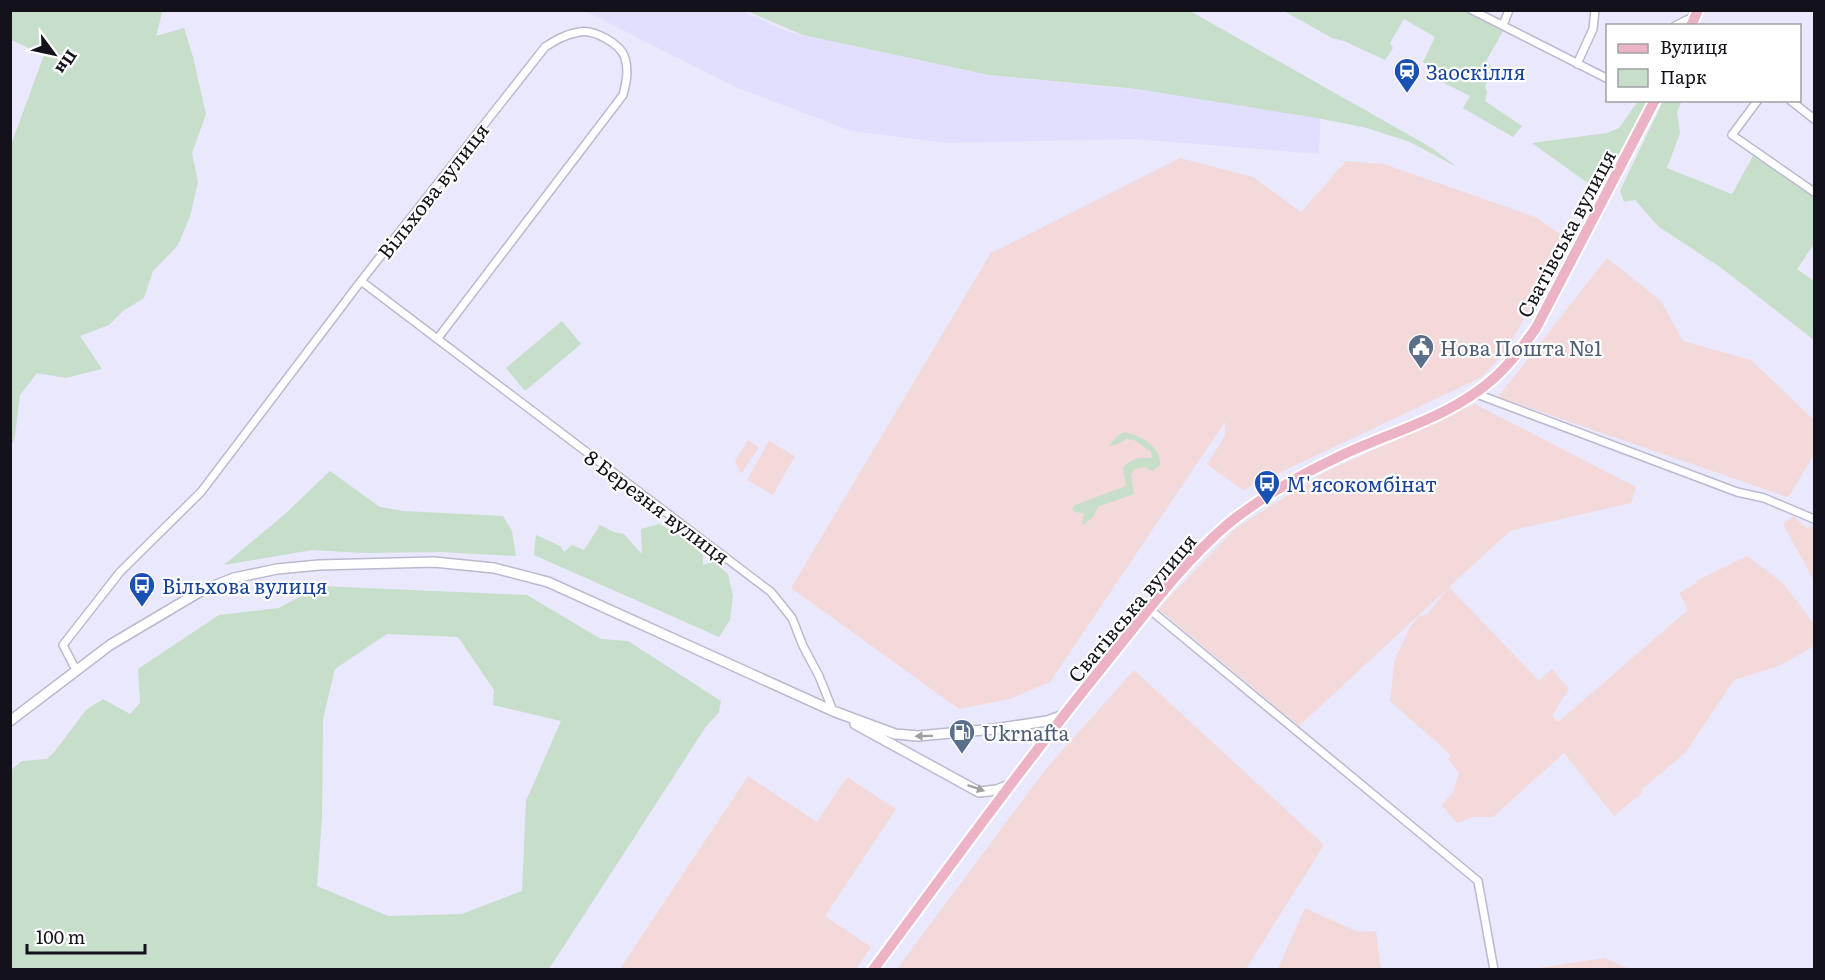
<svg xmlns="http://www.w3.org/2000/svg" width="1825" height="980" font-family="Literata,serif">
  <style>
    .built { fill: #e2dffe }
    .industrial { fill: #f4d9db }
    .green { fill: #c6deca; fill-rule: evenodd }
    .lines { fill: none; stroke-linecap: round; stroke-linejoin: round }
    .street-casing { stroke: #bbb9d0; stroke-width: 10 }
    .secondary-casing { stroke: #bbb9d0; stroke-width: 12 }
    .primary-casing { stroke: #fff; stroke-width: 14 }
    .street { stroke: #fff; stroke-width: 7 }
    .secondary { stroke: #fff; stroke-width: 9 }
    .primary { stroke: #ecb2c5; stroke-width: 10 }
    .oneway { fill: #a1a0a3 }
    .labels { text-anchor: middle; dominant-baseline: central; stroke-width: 4.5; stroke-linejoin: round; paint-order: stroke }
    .transit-label { font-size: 20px; fill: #164399; stroke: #fff; text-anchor: start }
    .street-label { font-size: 20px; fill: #13121a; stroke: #fff }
    .service-label { font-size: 20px; fill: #4e5e75; stroke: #fff; text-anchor: start }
  </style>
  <rect width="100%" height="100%" fill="#eae8fc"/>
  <path class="built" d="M585,11h157l46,21 201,43 152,15 180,15 -2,49 -184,-15 -188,4 -96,-12 -115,-44z"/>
  <path class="industrial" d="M1180,158l73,19 48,35 45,-51 38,3 151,53 35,24 -67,114 -23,23 -237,112 -36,-26 18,-28v-14l-175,260 -40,17 -51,10 -168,-121 201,-337 1,1z
    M1607,258l54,43 22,40 68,19 63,60v34l-24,41 -3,2 -289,-100z
    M1475,404l161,83 -5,16 -121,28 -61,56 90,94 13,-12 17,20 -17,27 6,6 130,-112 -9,-17 18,-10 -1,-2 51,-25 36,27 31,41v22l-35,20 -45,14 -49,73 -44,37 1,3 -28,23 -50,-63 -71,64h-19l-17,6 -16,-18 12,-12 6,-20 -11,-14 3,-4 -61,-54 5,-42 15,-32 9,-11 8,-1 20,-26 -148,137 -141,-117 78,-81 89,-56z
    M748,440l11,7 -18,27 -6,-13z
    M769,441l26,15 -22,39 -26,-15z
    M1794,516l12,12 8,-2v55l-31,-57z
    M1134,670l190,175 -78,124h-349l148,-199z
    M748,776l69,46 30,-45 49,32 -71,107 46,31 -15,22h-236z
    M1305,908l53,24 18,-1 5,38h-103z
    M1605,958l25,11h-98z"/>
  <path class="green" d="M11,10l154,1 -3,2 -6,23 28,-8 9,29 13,57 -14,39 6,29 -8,35 -12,28 -25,26 -9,27 -21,13 -14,14 -29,11 22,33 -36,9 -29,-5 -17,22 -5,41 -4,11v-302l33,-90 -33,-15z
    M747,11h443l242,137 25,19 -47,-25 -43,-14 -50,-10 -180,-29 -148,-14 -186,-40z
    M1284,11h188l34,15 -20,35 8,8 -9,17 2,7 -2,8 37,25 -9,11 -50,-29 7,-12 -30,-15 4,-6 -21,-13 12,-25 -31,-18 -14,24 3,5 -8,12 -41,-19 -12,-3z
    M1682,100l-5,12 3,21 -13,35 65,26 22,-40 60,38v52l-17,25 17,12v59l-94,-73 -61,-40 -24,-27 -11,2 -4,-11 43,-90z
    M1638,101h12l-47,93 -71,-51 75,-10 12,-5z
    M562,321l19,23 -56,47 -19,-23z
    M1124,432c16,3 38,15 36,33l-7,6 -9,-4 -10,2 -3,6 3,19 -36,13 -5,10 -11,9 2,-13 -10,-1 -2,-3 3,-4 51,-19 -3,-18c8,-10 17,-11 29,-10l-1,-6 -17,-12 -7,-1 -11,6 -7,1 9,-11z
    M330,471l50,36 23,4 100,5 9,15 4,25 -75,-4 -77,1 -52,-3 -88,15 61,-51z
    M659,524l27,14 17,17v10l11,-3 14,12 5,22 -3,24 -11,17 -185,-82 2,-20 24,11 4,6 8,-7 12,5 16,-25 14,7 10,2 18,20 -1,-25z
    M320,586l207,9 74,44 27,2 93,60 -2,11 -14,16 -156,241h-538v-199l11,-9 25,-2 8,-8 31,-41 17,-11 27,15 10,-11 -2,-34 81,-54 60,-7zM387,634l71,3 36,53 -1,15 68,16 -35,80 -4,90 -60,23 -74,2 -71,-30 5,-68 1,-99 12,-50z"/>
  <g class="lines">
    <g class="street-casing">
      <path id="street" d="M1472,10l136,69
        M1503,25l6,-15
        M1675,26l20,-10
        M1577,64l16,-35 2,-19
        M1758,100l-26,35 82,57
        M1790,100l24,19
        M361,281l410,311 21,26 11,28 16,30 14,35
        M1474,393l263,99 27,6 50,21
        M1149,609l329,272 16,89
        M76,670l-13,-25 57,-73 81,-80 160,-211 184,-234c11,-7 21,-13 34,-15 15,-3 42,12 46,26 4,13 1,25 -2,37l-185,243"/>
    </g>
    <g class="secondary-casing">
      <path id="secondary" d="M10,721l100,-76 91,-54 33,-13 43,-9 42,-4 115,-3 60,6 54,14 285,129 62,23 23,2 76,-7 53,-8 17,-6
        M855,724l124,68 18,-2 12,-5"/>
    </g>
    <g class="primary-casing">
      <path id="primary" d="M1691,26l7,-16
        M873,970c76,-103 151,-206 231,-305 40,-49 77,-101 125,-142 33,-26 71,-48 109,-66 52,-25 111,-39 155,-78 17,-15 30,-33 43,-51l119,-228"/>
    </g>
    <use href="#street" class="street"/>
    <use href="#secondary" class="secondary"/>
    <use href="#primary" class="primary"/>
  </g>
  <defs><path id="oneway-solid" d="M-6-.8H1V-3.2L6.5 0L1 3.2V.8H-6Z" transform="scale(1.5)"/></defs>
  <g class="oneway">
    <use href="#oneway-solid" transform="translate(924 736) rotate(179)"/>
    <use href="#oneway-solid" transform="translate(976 788) rotate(19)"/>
  </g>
  <defs>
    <g id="station-pin" transform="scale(1.35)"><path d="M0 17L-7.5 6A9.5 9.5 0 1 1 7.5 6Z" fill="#1a4fb4" stroke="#fff"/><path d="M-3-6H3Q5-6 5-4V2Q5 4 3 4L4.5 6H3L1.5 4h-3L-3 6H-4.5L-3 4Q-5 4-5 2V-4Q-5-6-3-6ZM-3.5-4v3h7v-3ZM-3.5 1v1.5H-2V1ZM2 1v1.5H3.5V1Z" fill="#fff"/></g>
    <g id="civic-pin" transform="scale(1.35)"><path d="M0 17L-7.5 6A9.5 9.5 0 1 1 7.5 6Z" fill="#5c6f8a" stroke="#fff"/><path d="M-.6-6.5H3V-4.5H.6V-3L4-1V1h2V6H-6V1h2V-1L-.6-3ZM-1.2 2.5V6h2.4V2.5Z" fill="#fff"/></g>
    <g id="bus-pin" transform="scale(1.35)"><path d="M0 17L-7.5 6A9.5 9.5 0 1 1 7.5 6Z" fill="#1a4fb4" stroke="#fff"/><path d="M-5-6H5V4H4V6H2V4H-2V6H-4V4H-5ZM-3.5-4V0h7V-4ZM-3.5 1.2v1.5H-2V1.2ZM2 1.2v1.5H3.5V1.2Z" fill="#fff"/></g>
    <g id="fuel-pin" transform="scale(1.35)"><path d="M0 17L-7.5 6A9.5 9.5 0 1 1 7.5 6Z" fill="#5c6f8a" stroke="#fff"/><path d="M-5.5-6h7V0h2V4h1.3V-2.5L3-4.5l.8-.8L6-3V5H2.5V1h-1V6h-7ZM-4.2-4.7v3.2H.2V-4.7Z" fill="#fff"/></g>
  </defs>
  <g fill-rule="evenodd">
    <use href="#station-pin" x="1407" y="71"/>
    <use href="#civic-pin" x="1421" y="347"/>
    <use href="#bus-pin" x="1267" y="483"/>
    <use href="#bus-pin" x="142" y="585"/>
    <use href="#fuel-pin" x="962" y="732"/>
  </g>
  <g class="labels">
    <g class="transit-label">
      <text x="1426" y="71">Заоскiлля</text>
      <text x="1286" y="483">М'ясокомбінат</text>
      <text x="162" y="585">Вільхова вулиця</text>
    </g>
    <g class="street-label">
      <text transform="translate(432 190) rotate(-52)">Вільхова вулиця</text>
      <text transform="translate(1565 233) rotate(-62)">Сватівська вулиця</text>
      <text transform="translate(658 506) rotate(37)">8 Березня вулиця</text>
      <text transform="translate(1131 607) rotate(-50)">Сватівська вулиця</text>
    </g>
    <g class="service-label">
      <text x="1440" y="347">Нова Пошта №1</text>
      <text x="982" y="732">Ukrnafta</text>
    </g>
  </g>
  <rect width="1825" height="980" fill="none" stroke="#13121a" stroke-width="24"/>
  <rect x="1606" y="24" width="195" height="78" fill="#ffffff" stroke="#a1a0a3" stroke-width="1.5"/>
  <rect x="1618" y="44" width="30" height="9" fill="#ecb2c5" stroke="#a1a0a3" stroke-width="1.5"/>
  <text x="1660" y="54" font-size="18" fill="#13121a">Вулиця</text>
  <rect x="1618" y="69" width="30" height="18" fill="#c6deca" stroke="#a1a0a3" stroke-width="1.5"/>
  <text x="1660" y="84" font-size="18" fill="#13121a">Парк</text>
  <g transform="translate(54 54) rotate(123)" stroke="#ffffff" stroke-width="4.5" paint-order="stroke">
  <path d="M0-4.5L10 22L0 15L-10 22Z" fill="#13121a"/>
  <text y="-9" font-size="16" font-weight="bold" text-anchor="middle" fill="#13121a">Пн</text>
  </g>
  <path d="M27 944v9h118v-9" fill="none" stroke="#13121a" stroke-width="3"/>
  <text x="36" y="944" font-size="18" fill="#13121a" stroke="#ffffff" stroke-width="4.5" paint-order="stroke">100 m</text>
</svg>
